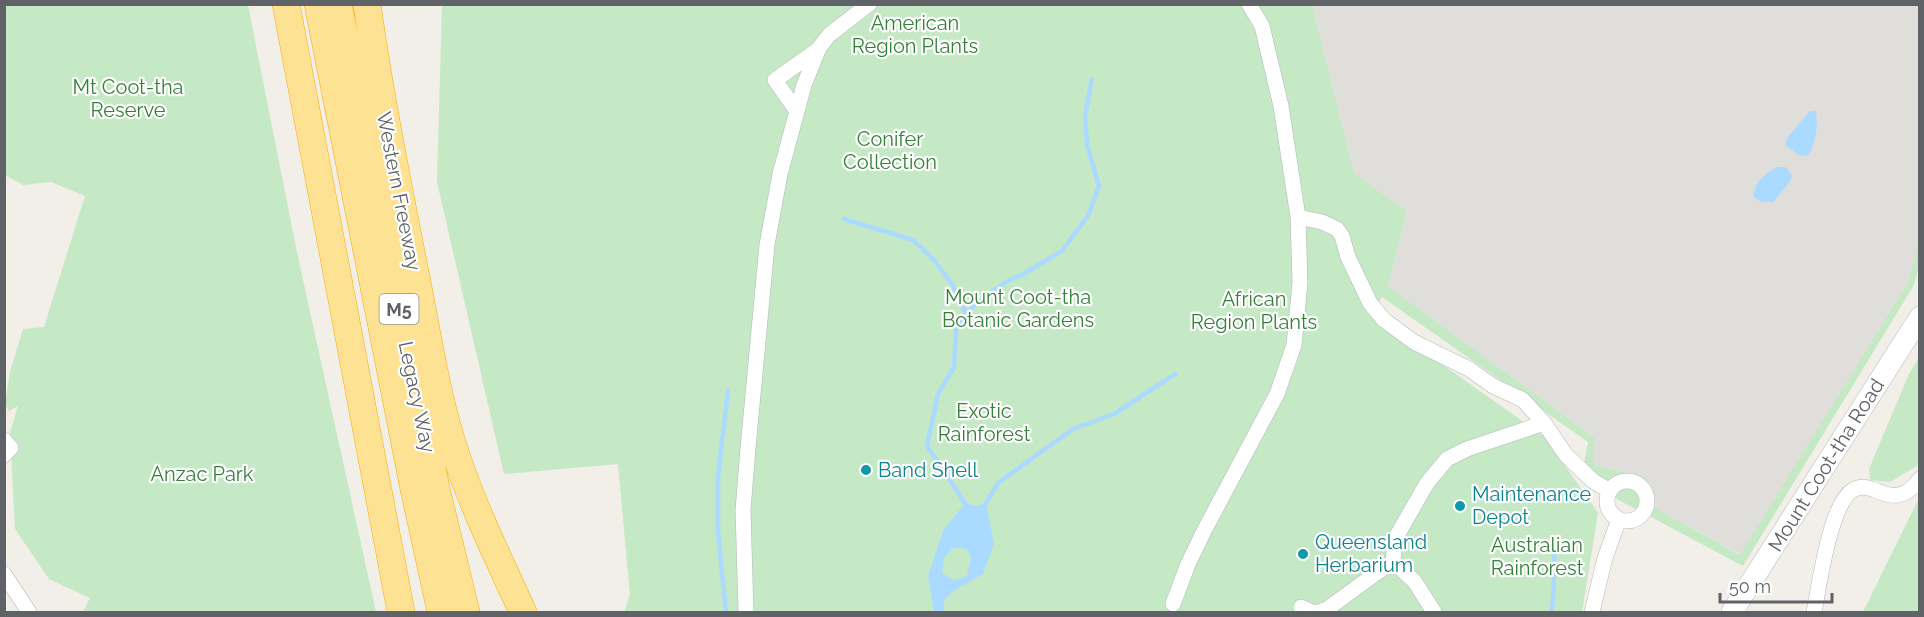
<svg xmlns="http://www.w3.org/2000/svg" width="1924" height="617" font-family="Raleway,sans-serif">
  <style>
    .industrial { fill: #e0deda }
    .green { fill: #c5e8c5 }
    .water { fill: #aadaff; fill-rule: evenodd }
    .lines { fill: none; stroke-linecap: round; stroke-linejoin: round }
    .stream { stroke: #aadaff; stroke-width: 4.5 }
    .street-casing { stroke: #b5b8bc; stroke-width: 16 }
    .secondary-casing { stroke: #b6babf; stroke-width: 22 }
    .highway-casing { stroke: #f9ab00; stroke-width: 28 }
    .street { stroke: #fff; stroke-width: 15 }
    .secondary { stroke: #fff; stroke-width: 21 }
    .highway { stroke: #fde293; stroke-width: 27 }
    .culture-dot { fill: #0f9aa8; stroke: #fff; stroke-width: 2 }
    .labels { text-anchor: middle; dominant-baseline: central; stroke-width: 4.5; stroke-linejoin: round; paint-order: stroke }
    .shield { fill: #fff; stroke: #8f9295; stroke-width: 1.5 }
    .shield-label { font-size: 18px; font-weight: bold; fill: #5f6368 }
    .park-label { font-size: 20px; fill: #348238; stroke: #fff }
    .street-label { font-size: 20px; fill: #5f6368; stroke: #fff }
    .culture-label { font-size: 20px; fill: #0d838f; stroke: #fff; text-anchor: start }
  </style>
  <rect width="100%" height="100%" fill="#f1efe8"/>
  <path class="industrial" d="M1312,5h607l1,238 -12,39 -167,273 -87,-48 -2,-18 -7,-12 -51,-12v-28l-206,-151 19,-75 -53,-38z"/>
  <path class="green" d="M5,5h243l48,243 80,364h-293l7,-14 -41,-19 -34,-50 -5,-97 8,-26 -9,5 -4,-7 5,-32 13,-43 21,-2 41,-131 -34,-14 -28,3 -18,-10z
    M442,5h870l42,168 53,38 -19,75 206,151v28l51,12 7,12 2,18 86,48 168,-273 11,-39v23l-5,19 -171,281 -162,-86 7,-38 -206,-145 -10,18 173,122 53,76 -16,99h-958l6,-17 -12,-131 -114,10 -67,-292z
    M1919,357v103l-2,6 -27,16 -20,-2 -1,-11 40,-95z
    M1919,498v114h-56z"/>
  <path class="water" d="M1810,111h6c2,16 0,31 -8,45l-9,-1 -14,-10 2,-7z
    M1777,167h9l6,9 -3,7 -16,19h-12l-8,-6c3,-15 11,-22 24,-29z
    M965,503l11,3 10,-3 8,41 -11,30 -28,16 -11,10v12h-10l-6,-36 15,-45zM954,547l13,2 4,9 -4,18 -13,4 -12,-7 2,-15z"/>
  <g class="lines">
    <path class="stream" d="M844,219l69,21 21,20 18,24 14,30
      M965,503l-38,-57 11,-52 16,-27 2,-37 10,-16 16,-16 24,-16 19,-9 37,-22 27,-37 10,-28 -12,-41 -2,-29 7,-37
      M986,503l12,-20 75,-54 41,-15 61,-40
      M726,612l-8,-79v-57l10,-85
      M1551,612l2,-10 2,-65"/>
    <g class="street-casing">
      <path id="street" d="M796,110l-21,-30 44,-31
        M1298,217l24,5 15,7 5,7 6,21 22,46 14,17 30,22 55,27 24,17 30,14 21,23 22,32 27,26 17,10
        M4,440l7,8 -7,7
        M1607 501a20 20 0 1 1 40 0a20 20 0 1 1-40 0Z
        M4,574l25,38
        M1173,604l15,-40 17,-35 72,-135 17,-49 6,-62 -2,-66 -17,-111 -19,-80 -13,-22
        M1301,607l11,5
        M746,612l-3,-102 5,-62 19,-203 13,-71 24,-89 15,-37 10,-13 40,-31
        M1318,612l9,-3 66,-48
        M1434,612l-19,-30 -22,-21 2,-22 32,-56 20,-24 20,-10 77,-26
        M1592,612l13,-54 14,-39
        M1814,612c5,-25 16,-109 39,-122 21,-13 39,26 67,-11"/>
    </g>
    <g class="secondary-casing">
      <path id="secondary" d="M1732,612l188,-295"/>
    </g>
    <g class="highway-casing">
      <path id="highway" d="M286,4l115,608
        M318,4l96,485 27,123
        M338,4l99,489 29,119
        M367,4c13,92 31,182 49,273 12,60 21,123 41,181 18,53 43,104 66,154"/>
    </g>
    <use href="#street" class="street"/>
    <use href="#secondary" class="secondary"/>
    <use href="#highway" class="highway"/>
  </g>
  <g class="culture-dot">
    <circle cx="866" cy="470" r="6"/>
    <circle cx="1460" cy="506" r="6"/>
    <circle cx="1303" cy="554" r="6"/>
  </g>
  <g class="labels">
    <rect class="shield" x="379.5" y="294" width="39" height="30" rx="4.5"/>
    <g class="shield-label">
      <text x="399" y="309">M5</text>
    </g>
    <g class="park-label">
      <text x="915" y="23">American<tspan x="915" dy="23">Region Plants</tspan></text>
      <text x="128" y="87">Mt Coot-tha<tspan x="128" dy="23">Reserve</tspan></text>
      <text x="890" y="139">Conifer<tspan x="890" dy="23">Collection</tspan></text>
      <text x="1018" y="297">Mount Coot-tha<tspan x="1018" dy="23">Botanic Gardens</tspan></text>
      <text x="1254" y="299">African<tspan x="1254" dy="23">Region Plants</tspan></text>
      <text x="984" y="411">Exotic<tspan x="984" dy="23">Rainforest</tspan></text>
      <text x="202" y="474">Anzac Park</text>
      <text x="1537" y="545">Australian<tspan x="1537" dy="23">Rainforest</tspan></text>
    </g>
    <g class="street-label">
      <text transform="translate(399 191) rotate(79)">Western Freeway</text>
      <text transform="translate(417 397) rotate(78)">Legacy Way</text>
      <text transform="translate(1826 465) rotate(-58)">Mount Coot-tha Road</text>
    </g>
    <g class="culture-label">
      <text x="878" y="470">Band Shell</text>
      <text x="1472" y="494">Maintenance<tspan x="1472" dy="23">Depot</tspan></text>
      <text x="1315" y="542">Queensland<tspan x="1315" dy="23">Herbarium</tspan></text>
    </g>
  </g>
  <rect width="1924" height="617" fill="none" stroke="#5f6368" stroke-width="12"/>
  <path d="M1720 593v9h112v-9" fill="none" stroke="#5f6368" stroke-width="3"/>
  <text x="1729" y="593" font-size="18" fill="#5f6368" stroke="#ffffff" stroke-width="4.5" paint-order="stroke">50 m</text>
</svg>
